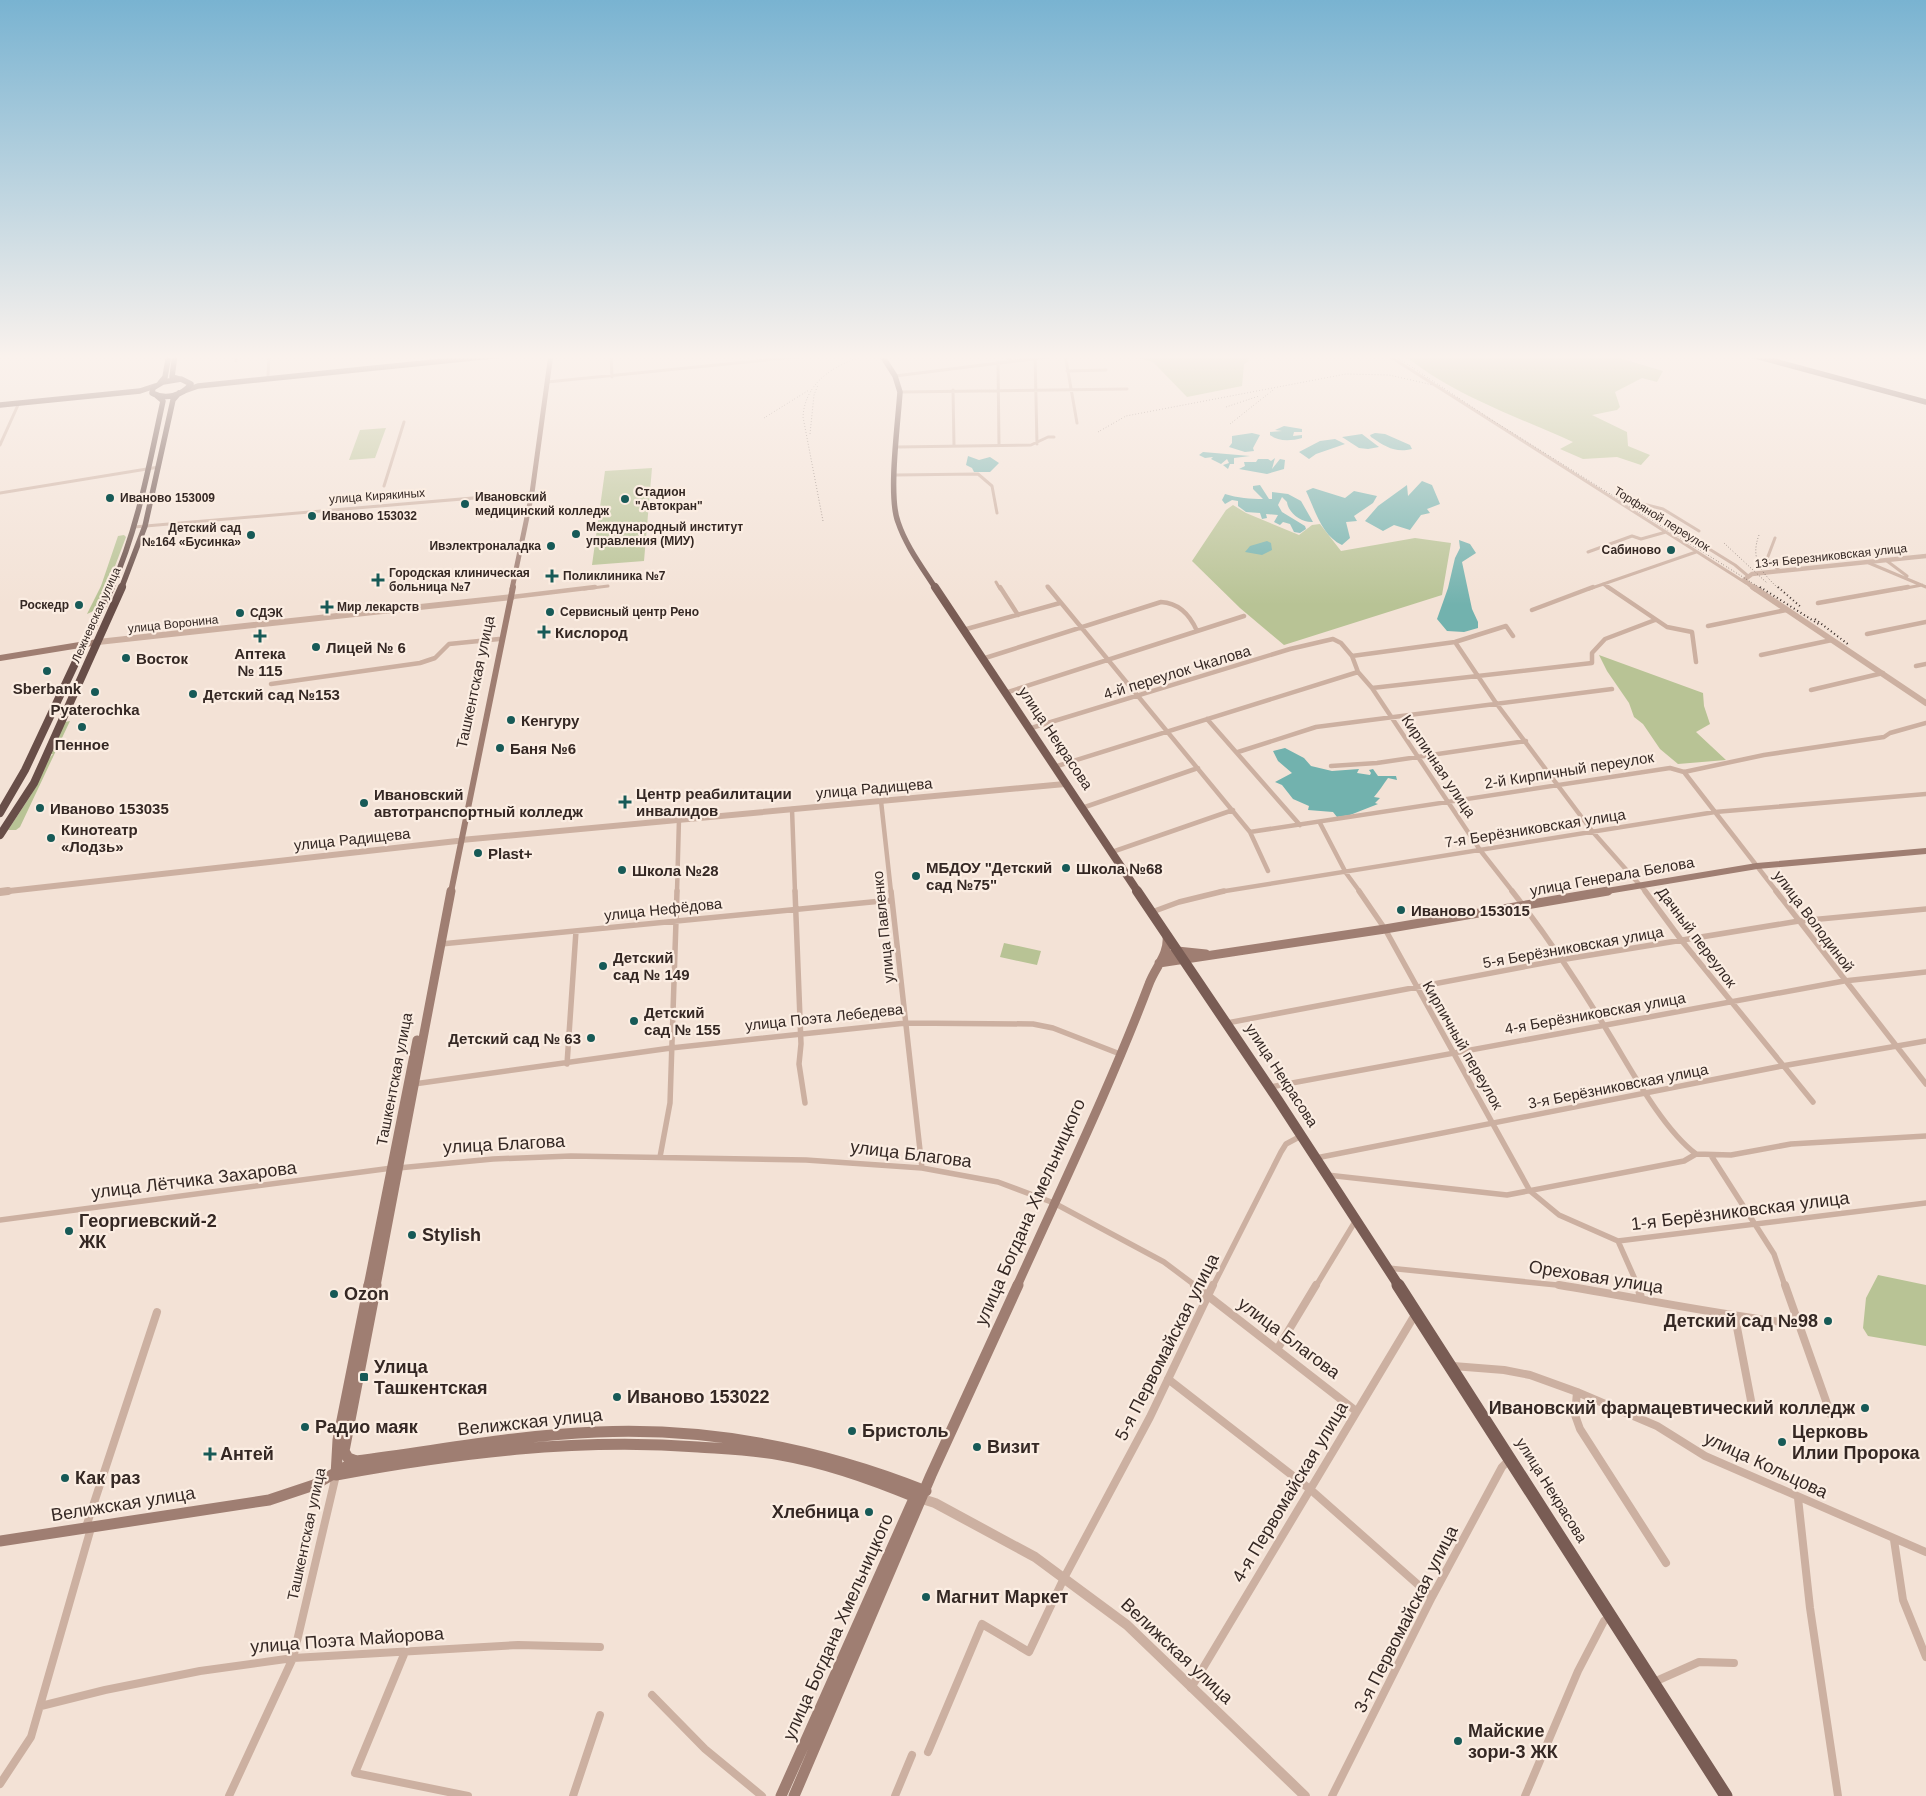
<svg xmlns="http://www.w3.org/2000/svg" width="1926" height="1796" font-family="Helvetica,sans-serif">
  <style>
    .green { fill: #b8c395 }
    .water { fill: #72b2ae }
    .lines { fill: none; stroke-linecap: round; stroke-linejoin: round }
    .minor-far3 { stroke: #ccb0a1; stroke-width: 3 }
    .minor-far2 { stroke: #ccb0a1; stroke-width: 4.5 }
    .minor-far1 { stroke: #ccb0a1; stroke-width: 5.5 }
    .minor { stroke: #ccb0a1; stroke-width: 8 }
    .tertiary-far3 { stroke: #ccb0a1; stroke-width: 4.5 }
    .tertiary-far2 { stroke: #ccb0a1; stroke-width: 6 }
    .tertiary-far1 { stroke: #ccb0a1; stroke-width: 8 }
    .tertiary { stroke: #ccb0a1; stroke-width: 10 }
    .secondary-far3 { stroke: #9f7e72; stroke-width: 5 }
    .secondary-far2 { stroke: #9f7e72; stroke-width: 6 }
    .secondary-far1 { stroke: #9f7e72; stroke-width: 9 }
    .secondary { stroke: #9f7e72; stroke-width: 11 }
    .primary-far3 { stroke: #795c54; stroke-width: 5.5 }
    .primary-far2 { stroke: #795c54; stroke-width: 8 }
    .primary-far1 { stroke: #795c54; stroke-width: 10 }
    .primary { stroke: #795c54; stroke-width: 13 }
    .trunk-far1 { stroke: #684e48; stroke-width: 5.5 }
    .trunk { stroke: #684e48; stroke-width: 8 }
    .rail-far1 { stroke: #352824; stroke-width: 1; stroke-dasharray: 0.5 2.5; stroke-linecap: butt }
    .rail { stroke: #352824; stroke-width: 2; stroke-dasharray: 1 3; stroke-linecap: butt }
    .poi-dot { fill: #175a57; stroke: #fbede2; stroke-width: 2 }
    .labels { text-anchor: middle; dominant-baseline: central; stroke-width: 4.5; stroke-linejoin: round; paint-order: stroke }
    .far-poi-label { font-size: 12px; font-weight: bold; fill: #352824; stroke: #fbede2; text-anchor: start }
    .far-street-label { font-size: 12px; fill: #352824; stroke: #fbede2 }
    .poi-label { font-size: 15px; font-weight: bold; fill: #352824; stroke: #fbede2; text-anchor: start }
    .street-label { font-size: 15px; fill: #352824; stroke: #fbede2 }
    .near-street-label { font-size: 18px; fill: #352824; stroke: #fbede2 }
    .near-poi-label { font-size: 18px; font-weight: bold; fill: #352824; stroke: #fbede2; text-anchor: start }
  </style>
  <rect width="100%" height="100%" fill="#f3e2d6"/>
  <path class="green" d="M1131,354h115l3,7 -5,3 -2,22 -55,11 -34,-35 -19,-5z
    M1403,354h203l57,17 -6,11 -15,-4 -27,14 5,15 -3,3 -25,5 35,17 1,14 22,9 -9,10 -24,-8 -34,2 -23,-10 13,-7c-57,-26 -121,-47 -170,-88z
    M386,428l-11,30 -26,2 11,-30z
    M652,468l-8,93 -52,4 13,-94z
    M1233,505l13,8 53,22 13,-10 8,-1 21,27 74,-13 36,5 -9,52 -158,50 -44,-37 -48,-47 34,-51z
    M124,535l2,2 -17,45 -4,3 2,2 -7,9h2l-6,14 -9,4 14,-28 17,-50z
    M1599,655l104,38 1,13 6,18 -14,8 30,28 -48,4 -18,-15 -17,-25 -9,-7 -5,-14 -22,-32z
    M70,721l-50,106 -4,3h-8l23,-35 15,-33 7,-8h-3l15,-32z
    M1004,943l37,8 -4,14 -37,-8z
    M1878,1275l48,10v61l-58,-10 -5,-8 3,-30z"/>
  <path class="water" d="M1284,426l18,3v3h-8l-1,4 9,-1v3c-11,3 -23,4 -32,-3v-3l12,-1 -7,-1z
    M1252,433l8,2 -7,13 1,3 -9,1 -16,-5 3,-4v-7z
    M1375,433l10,1 25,11 2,4c-17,4 -26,-2 -41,-12l-1,-2z
    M1362,434l17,13 -11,2 -9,-1 -17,-11z
    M1335,439l10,5 -29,10 -7,5 -10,-7 21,-11z
    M1203,452l47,4 -16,2v6h-4l-2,5 -5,-4 6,-2 -2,-4 -6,5 -10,-5 2,-2 -8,1 -6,-3z
    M968,456l11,4 11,-3 9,6 -9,9h-16l-2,-4 -6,-3z
    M1275,458l-3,11 8,-10 5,1 -1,9 -17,5 -28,-5 6,-3 -1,-4h12l2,-3h10l3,2z
    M1422,481l10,4 8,19 -13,5 3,4 -9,2 -11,15 -16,-5 -11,6 -18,-10 13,-15 29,-21 1,11z
    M1260,485l9,14h3v-7l16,2 13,7 12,21c-11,1 -25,-9 -26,-20l-5,-5 -4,8 4,7 23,14 1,3 -6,4 -6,-1 -4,-8 -7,-2 -3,3 -6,-3 4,-7 -12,-1 1,4 -5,1 -2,-6 -14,-1 -8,-6v-5l-6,-1 -7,4 -3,-4 3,-6c12,4 26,5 38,5l-10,-10v-3z
    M1313,488l32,10 9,-7 23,5 -4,7 -19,13 3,5 -11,1 4,16 -8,7c-20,-9 -27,-35 -36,-54z
    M1459,540l11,4 6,9 -14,9 10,47 6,13v6l-14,4 -17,-1 -10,-12 11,-31 7,-30 5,-10z
    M1267,541l4,2 1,7 -10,5 -17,-3 5,-6z
    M1285,748l19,10 7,8 21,5 27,-2 -2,4 13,2 1,-2 -2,-3 4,-1 5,7h18l1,4 -9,-2c-5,7 -9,13 -14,19l6,1 -5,5 3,1 -28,11 -13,2 -4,-5 -25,-2 1,-4 -16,-7 -11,-14 -7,-3 17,-9 -14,-12 -5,-10z"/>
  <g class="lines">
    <path class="minor-far3" d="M236,354v7
      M611,354l1,23
      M1006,354l4,7
      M1035,354l2,90
      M1065,354l12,69
      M1386,354l360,229
      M998,362l1,83
      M1067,371l39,-1
      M895,376l176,-22
      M268,377l1,-23
      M547,382l278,-28
      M953,390l1,55
      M900,392l227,-3
      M0,445l18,-40
      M897,447l134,-2 17,-8h6
      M895,475l83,-1 14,12 5,27
      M384,486l20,-64
      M0,493l159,-26
      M134,527l398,-34
      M1699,531l-36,-22 -24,-6 4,5 92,57 13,11
      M1775,538l-8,21 13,12
      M1588,552l44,-16 9,3 25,-7
      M1887,561l20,15
      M1869,563l57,24
      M996,582l4,7
      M1603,584l7,5
      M1047,586l2,3
      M584,589l24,-3
      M1589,589l107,-37
      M1901,589l21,-4"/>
    <path class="minor-far2" d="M1000,587l18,28
      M1048,587l202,245 18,39
      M1608,587l59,40 25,5 4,30
      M512,597l83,-10
      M1818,603l90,-16
      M1532,610l61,-23
      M1708,626l78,-16
      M963,630l97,-27
      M1867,634l59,-12
      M1455,642l41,61 96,128 54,61
      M1761,655l71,-15
      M1352,656l103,-14 51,-16 7,10
      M982,659l179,-57c18,1 29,13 36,29
      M1916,666l10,-2
      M271,684l149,-21 15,-5 14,-14 50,-5
      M1372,688l220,-25v-10l13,-14 50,-19
      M1811,690l72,-17
      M1005,693l239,-77
      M1207,719l93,106
      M1028,729l262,-80 43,-10 8,4 11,13 6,16 14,16 108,162 33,42
      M1238,752l78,-25 296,-38
      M1331,766l46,-3 149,-22
      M1054,767l304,-95
      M1684,772l93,120
      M881,801l10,91
      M1082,808l116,-40
      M792,809l3,83
      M1320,823l26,50 14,19
      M1250,832l420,-64 14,4 80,-17 120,-18 6,-4 36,-10
      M1112,852l121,-42
      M677,892l2,-73
      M1219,892l496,-80 211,-18"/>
    <path class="minor-far1" d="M795,891l6,153 -2,20 6,39
      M891,891l31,277
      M1359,891l26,38 145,262 29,24 59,26
      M1512,891c36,46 69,96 99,146 22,36 52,92 85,117
      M1645,891l37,50 131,161
      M1776,891l150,193
      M1152,912l27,-10 45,-11
      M441,944l451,-44
      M1227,1023l333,-63 239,-39 127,-12
      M567,1064l9,-133
      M414,1084l257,-36 235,-25 127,1 20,4 67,26
      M1270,1087l574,-106 82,-9
      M660,1157l10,-54 7,-212
      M1712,1157l62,97 11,32
      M1316,1158l466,-92 144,-25
      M398,1168l95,-9 78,-3 235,4 116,8 76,14 56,21 110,59 32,24
      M1327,1175l180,20 177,-34 12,-7 35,1 60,-11 135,-8
      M0,1220l392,-52
      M1388,1268l179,18
      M1213,1286l68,-134 5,-8 15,-8
      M1316,1286l40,-66
      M1638,1286l-20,-45 308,-38"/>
    <path class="minor" d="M1194,1285l162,126
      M1559,1285c80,13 159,30 239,39
      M1638,1285l3,13
      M1785,1285l46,130
      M1735,1317l18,94
      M1278,1348l38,-63
      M1453,1366l51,4 26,5 47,17 80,34 48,30 221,96
      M1168,1379l143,111 121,107
      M1577,1392l-2,23 5,14 86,134
      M1798,1498l12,110 28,188
      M86,1527l71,-215
      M1894,1540l9,60 23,57
      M405,1652l-50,121 113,23
      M1654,1682l45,-20 35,1
      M1191,1688l225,-375
      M652,1695l53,54 57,47
      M41,1706l64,-16 95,-19 93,-13 225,-13 82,2
      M928,1752l54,-128 47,28 35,-74 86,-161 63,-132
      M0,1784l31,-47 60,-209
      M229,1796l64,-138 43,-183
      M573,1796l27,-81
      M895,1796l17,-41
      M1332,1796l100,-199 70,-130 7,-7
      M1525,1796l53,-125 26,-50 7,-5"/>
    <path class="tertiary-far3" d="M1755,589l-11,-9 8,-6 174,-18"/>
    <path class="tertiary-far2" d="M1753,587l173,116
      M98,642l414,-45
      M461,840l604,-56
      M0,892l457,-51"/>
    <path class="tertiary-far1" d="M0,892l8,-1"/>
    <path class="tertiary" d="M919,1498l16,5 100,54 92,68 178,171"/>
    <path class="secondary-far3" d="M512,589l20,-96 19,-139"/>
    <path class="secondary-far2" d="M0,658l98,-16
      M451,892l62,-305
      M1601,892l156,-26 169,-15"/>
    <path class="secondary-far1" d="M1163,961l14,-10 29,3
      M1159,963l226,-34 223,-38
      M368,1286l49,-246
      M376,1286l75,-395
      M1017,1286c45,-100 93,-199 132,-302 6,-17 20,-29 18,-48"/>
    <path class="secondary" d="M376,1285l-32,166 4,7 8,3c80,-10 160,-26 241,-29 114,-5 223,17 329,59
      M336,1475l2,-35 31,-155
      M336,1475c120,-22 240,-37 362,-28 28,2 56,3 83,8 46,8 91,24 134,42
      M0,1541l269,-41 45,-15 42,-24
      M781,1796l136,-304
      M794,1796l137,-321 87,-190"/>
    <path class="primary-far3" d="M881,354l14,22 5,16c-2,31 -12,104 -2,130 8,24 24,45 38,67
      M1748,354l178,48
      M184,391l14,-5 314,-32
      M0,405l140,-14 15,-5"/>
    <path class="primary-far2" d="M935,587l203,305"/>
    <path class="primary-far1" d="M1137,891l141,209 121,186"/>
    <path class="primary" d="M1398,1285l328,511"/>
    <path class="trunk-far1" d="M175,354l-3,23 7,2
      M181,379l10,5c-9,12 -26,16 -39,9l1,-5 10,-6z
      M160,383l5,-6 4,-23
      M111,589c27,-60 38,-124 52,-188l-6,-5
      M121,589l24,-63 28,-126 6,-7"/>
    <path class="trunk" d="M0,813l25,-43 86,-183
      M0,835l34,-52 88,-196"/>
    <path class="rail-far1" d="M1392,354l100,66 270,169
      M1226,407l33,-11
      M764,418l45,-28
      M1230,424l43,-34
      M1098,432l28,-16 220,-42 43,1 44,10
      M810,434l4,-39 4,-10
      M823,521l-20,-104c2,-37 35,-54 67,-63
      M1759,535c-9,24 2,37 20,54
      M1724,543l43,40"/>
    <path class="rail" d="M1760,587l60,38
      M1778,587l24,21
      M1815,619l34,26"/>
  </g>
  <linearGradient id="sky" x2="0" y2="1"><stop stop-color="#79b3d1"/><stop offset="0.59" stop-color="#faf2ed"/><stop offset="1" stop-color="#faf2ed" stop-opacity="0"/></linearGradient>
  <rect width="1926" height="605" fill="url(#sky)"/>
  <g class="poi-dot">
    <circle cx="110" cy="498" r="5"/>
    <circle cx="625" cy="499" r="5"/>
    <circle cx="465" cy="504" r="5"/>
    <circle cx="312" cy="516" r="5"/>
    <circle cx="576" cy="534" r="5"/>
    <circle cx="251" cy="535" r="5"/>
    <circle cx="551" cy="546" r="5"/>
    <circle cx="1671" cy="550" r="5"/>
    <path d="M549.5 568.5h5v5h5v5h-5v5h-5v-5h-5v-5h5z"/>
    <path d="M375.5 572.5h5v5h5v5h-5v5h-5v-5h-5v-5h5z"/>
    <circle cx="79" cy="605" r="5"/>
    <path d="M324.5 599.5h5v5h5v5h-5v5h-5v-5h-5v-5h5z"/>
    <circle cx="550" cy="612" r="5"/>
    <circle cx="240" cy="613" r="5"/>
    <path d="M541.5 624.5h5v5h5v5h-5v5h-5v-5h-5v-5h5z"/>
    <path d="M257.5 628.5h5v5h5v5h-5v5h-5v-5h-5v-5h5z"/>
    <circle cx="316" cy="647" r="5"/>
    <circle cx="126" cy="658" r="5"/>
    <circle cx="47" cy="671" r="5"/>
    <circle cx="95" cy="692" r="5"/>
    <circle cx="193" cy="694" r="5"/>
    <circle cx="511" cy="720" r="5"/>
    <circle cx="82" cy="727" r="5"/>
    <circle cx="500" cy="748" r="5"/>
    <path d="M622.5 794.5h5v5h5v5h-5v5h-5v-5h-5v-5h5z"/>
    <circle cx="364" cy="803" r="5"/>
    <circle cx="40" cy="808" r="5"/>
    <circle cx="51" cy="838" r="5"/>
    <circle cx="478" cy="853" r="5"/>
    <circle cx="1066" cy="868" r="5"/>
    <circle cx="622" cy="870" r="5"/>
    <circle cx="916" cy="876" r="5"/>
    <circle cx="1401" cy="910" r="5"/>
    <circle cx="603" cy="966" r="5"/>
    <circle cx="634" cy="1021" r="5"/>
    <circle cx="591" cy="1038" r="5"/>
    <circle cx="69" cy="1231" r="5"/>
    <circle cx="412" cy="1235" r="5"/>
    <circle cx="334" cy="1294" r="5"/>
    <circle cx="1828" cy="1321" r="5"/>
    <rect x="359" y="1372" width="10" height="10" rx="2.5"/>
    <circle cx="617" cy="1397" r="5"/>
    <circle cx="1865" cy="1408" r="5"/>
    <circle cx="305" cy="1427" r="5"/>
    <circle cx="852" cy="1431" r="5"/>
    <circle cx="1782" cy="1442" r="5"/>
    <circle cx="977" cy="1447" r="5"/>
    <path d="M207.5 1446.5h5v5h5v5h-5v5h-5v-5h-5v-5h5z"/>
    <circle cx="65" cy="1478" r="5"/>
    <circle cx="869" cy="1512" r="5"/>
    <circle cx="926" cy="1597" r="5"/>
    <circle cx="1458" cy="1741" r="5"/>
  </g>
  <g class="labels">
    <g class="far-poi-label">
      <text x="635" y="492">Стадион<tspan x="635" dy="14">"Автокран"</tspan></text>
      <text x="475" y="497">Ивановский<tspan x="475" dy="14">медицинский колледж</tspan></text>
      <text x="120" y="498">Иваново 153009</text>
      <text x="322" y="516">Иваново 153032</text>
      <text x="586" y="527">Международный институт<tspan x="586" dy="14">управления (МИУ)</tspan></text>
      <text x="241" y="528" text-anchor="end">Детский сад<tspan x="241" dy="14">№164 «Бусинка»</tspan></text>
      <text x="541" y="546" text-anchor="end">Ивэлектроналадка</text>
      <text x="1661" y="550" text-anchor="end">Сабиново</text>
      <text x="389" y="573">Городская клиническая<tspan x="389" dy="14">больница №7</tspan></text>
      <text x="563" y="576">Поликлиника №7</text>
      <text x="69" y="605" text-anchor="end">Роскедр</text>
      <text x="337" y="607">Мир лекарств</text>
      <text x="560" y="612">Сервисный центр Рено</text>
      <text x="250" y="613">СДЭК</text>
    </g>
    <g class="far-street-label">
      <text transform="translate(377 496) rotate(-4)">улица Кирякиных</text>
      <text transform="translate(1662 519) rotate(32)">Торфяной переулок</text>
      <text transform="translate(1831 556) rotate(-6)">13-я Березниковская улица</text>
      <text transform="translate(96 615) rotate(-66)">Лежневская улица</text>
      <text transform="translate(173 624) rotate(-6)">улица Воронина</text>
    </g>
    <g class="poi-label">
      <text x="555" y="632">Кислород</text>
      <text x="326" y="647">Лицей № 6</text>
      <text x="260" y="653" text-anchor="middle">Аптека<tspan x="260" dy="17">№ 115</tspan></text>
      <text x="136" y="658">Восток</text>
      <text x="47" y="688" text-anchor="middle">Sberbank</text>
      <text x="203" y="694">Детский сад №153</text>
      <text x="95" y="709" text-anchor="middle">Pyaterochka</text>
      <text x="521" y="720">Кенгуру</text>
      <text x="82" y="744" text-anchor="middle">Пенное</text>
      <text x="510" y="748">Баня №6</text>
      <text x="636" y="793">Центр реабилитации<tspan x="636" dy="17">инвалидов</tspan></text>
      <text x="374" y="794">Ивановский<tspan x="374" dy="17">автотранспортный колледж</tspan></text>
      <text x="50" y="808">Иваново 153035</text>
      <text x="61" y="829">Кинотеатр<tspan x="61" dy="17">«Лодзь»</tspan></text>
      <text x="488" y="853">Plast+</text>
      <text x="926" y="867">МБДОУ "Детский<tspan x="926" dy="17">сад №75"</tspan></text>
      <text x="1076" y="868">Школа №68</text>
      <text x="632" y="870">Школа №28</text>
      <text x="1411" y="910">Иваново 153015</text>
      <text x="613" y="957">Детский<tspan x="613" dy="17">сад № 149</tspan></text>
      <text x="644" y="1012">Детский<tspan x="644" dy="17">сад № 155</tspan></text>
      <text x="581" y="1038" text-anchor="end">Детский сад № 63</text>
    </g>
    <g class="street-label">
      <text transform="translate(1177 672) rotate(-17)">4-й переулок Чкалова</text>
      <text transform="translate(475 682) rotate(-78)">Ташкентская улица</text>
      <text transform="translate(1056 738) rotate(56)">улица Некрасова</text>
      <text transform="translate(1439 766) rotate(56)">Кирпичная улица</text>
      <text transform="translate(1569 770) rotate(-9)">2-й Кирпичный переулок</text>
      <text transform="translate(874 788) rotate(-5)">улица Радищева</text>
      <text transform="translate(1535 828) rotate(-9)">7-я Берёзниковская улица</text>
      <text transform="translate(352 839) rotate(-6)">улица Радищева</text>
      <text transform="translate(1612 876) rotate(-10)">улица Генерала Белова</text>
      <text transform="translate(663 909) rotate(-6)">улица Нефёдова</text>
      <text transform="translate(1814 921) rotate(53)">улица Володиной</text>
      <text transform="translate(883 927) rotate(-96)">улица Павленко</text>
      <text transform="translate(1697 937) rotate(53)">Дачный переулок</text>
      <text transform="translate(1573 947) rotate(-10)">5-я Берёзниковская улица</text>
      <text transform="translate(1595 1013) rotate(-10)">4-я Берёзниковская улица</text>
      <text transform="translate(824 1017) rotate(-6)">улица Поэта Лебедева</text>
      <text transform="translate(1463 1045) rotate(60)">Кирпичный переулок</text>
      <text transform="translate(1282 1075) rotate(57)">улица Некрасова</text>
      <text transform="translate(394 1079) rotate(-79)">Ташкентская улица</text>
      <text transform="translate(1618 1086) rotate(-11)">3-я Берёзниковская улица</text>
      <text transform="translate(1552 1490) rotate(58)">улица Некрасова</text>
      <text transform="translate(306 1534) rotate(-78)">Ташкентская улица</text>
    </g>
    <g class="near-street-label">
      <text transform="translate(504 1144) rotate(-3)">улица Благова</text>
      <text transform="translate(911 1154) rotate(7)">улица Благова</text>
      <text transform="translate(194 1180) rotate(-7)">улица Лётчика Захарова</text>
      <text transform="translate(1740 1211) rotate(-7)">1-я Берёзниковская улица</text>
      <text transform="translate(1030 1212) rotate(-66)">улица Богдана Хмельницкого</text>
      <text transform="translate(1596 1277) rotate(9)">Ореховая улица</text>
      <text transform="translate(1289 1338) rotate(37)">улица Благова</text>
      <text transform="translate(1167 1347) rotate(-63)">5-я Первомайская улица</text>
      <text transform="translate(530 1422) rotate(-6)">Велижская улица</text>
      <text transform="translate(1766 1465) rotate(25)">улица Кольцова</text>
      <text transform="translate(1290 1492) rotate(-59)">4-я Первомайская улица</text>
      <text transform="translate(123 1504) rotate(-9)">Велижская улица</text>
      <text transform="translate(1406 1619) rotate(-63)">3-я Первомайская улица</text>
      <text transform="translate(838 1627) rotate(-66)">улица Богдана Хмельницкого</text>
      <text transform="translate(347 1640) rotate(-4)">улица Поэта Майорова</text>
      <text transform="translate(1177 1651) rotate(43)">Велижская улица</text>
    </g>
    <g class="near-poi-label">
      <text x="79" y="1221">Георгиевский-2<tspan x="79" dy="21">ЖК</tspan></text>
      <text x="422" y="1235">Stylish</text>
      <text x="344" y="1294">Ozon</text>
      <text x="1818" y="1321" text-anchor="end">Детский сад №98</text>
      <text x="374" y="1367">Улица<tspan x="374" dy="21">Ташкентская</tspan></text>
      <text x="627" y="1397">Иваново 153022</text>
      <text x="1855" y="1408" text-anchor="end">Ивановский фармацевтический колледж</text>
      <text x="315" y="1427">Радио маяк</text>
      <text x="862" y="1431">Бристоль</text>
      <text x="1792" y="1432">Церковь<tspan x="1792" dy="21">Илии Пророка</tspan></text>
      <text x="987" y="1447">Визит</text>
      <text x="220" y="1454">Антей</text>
      <text x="75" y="1478">Как раз</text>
      <text x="859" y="1512" text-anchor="end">Хлебница</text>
      <text x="936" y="1597">Магнит Маркет</text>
      <text x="1468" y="1731">Майские<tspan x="1468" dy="21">зори-3 ЖК</tspan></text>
    </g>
  </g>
</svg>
